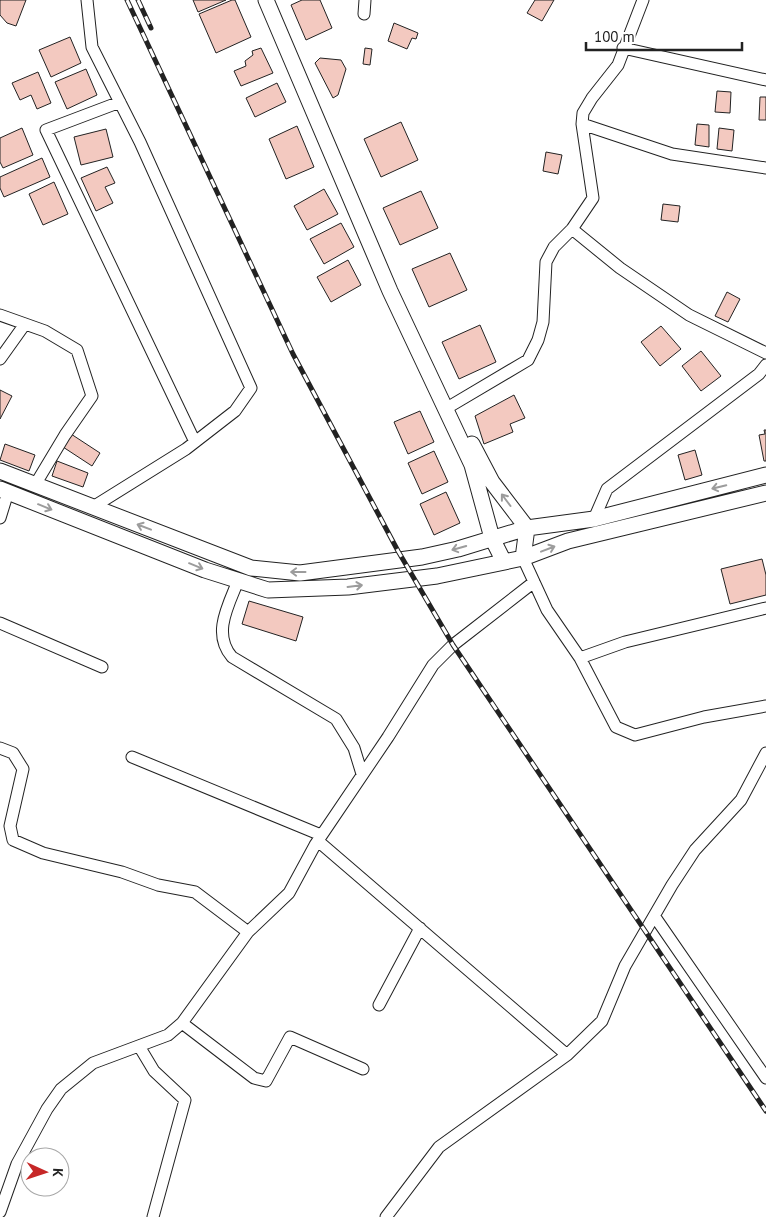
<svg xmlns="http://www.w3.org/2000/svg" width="766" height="1217" font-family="'PT Sans',sans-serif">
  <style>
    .building { fill: #f3c9c0; stroke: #222 }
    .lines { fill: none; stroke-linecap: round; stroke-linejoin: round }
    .minor-casing { stroke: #222; stroke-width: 13 }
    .major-casing { stroke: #222; stroke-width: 17 }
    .minor { stroke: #fff; stroke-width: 11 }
    .major { stroke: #fff; stroke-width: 15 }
    .rail-casing { stroke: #222; stroke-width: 5 }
    .rail { stroke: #fff; stroke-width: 3; stroke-dasharray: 9; stroke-linecap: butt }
    .oneway { stroke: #9c9c9c }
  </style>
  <rect width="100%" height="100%" fill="#fff"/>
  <path class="building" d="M0,0h26l-10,26 -9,-3 -7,-8z
    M193,0h33l-28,12z
    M232,0h3l16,37 -35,16 -17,-39z
    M302,0h18l12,28 -26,12 -15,-35z
    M535,0h19l-12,21 -15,-8z
    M394,23l24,10 -2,6 -4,-1 -5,11 -19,-8z
    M70,37l11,26 -30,14 -12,-27z
    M261,48l12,25 -32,13 -7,-15 12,-5 -1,-5 8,-6 -1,-4z
    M365,48l7,1 -2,16 -7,-1z
    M320,58l21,2 5,9 -8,26 -5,3 -18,-35z
    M86,69l11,26 -30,14 -12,-27z
    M38,72l13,31 -14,6 -6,-14 -11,5 -8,-17z
    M277,83l9,19 -31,15 -9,-19z
    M717,91l14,1 -1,21 -15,-1z
    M760,97h6v23h-7z
    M401,122l17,38 -37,17 -17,-38z
    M697,124l12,1v22l-14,-2z
    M297,126l17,41 -28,12 -17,-40z
    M22,128l11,27 -30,13 -3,-6v-24z
    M719,128l15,2 -2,21 -15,-2z
    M106,129l7,28 -32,8 -7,-28z
    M546,152l16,3 -4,19 -15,-3z
    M42,158l8,19 -46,20 -4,-9v-11z
    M107,167l8,16 -10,4 8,16 -17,8 -15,-33z
    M54,182l14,32 -25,11 -14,-31z
    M324,189l14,25 -31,16 -13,-24z
    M421,191l17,37 -38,17 -17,-37z
    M663,204l17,2 -2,16 -17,-2z
    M341,223l13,24 -30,17 -14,-25z
    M450,253l17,37 -38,17 -17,-38z
    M348,260l13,25 -30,17 -14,-25z
    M727,292l13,7 -12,23 -13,-6z
    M480,325l16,37 -37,17 -17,-37z
    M661,326l20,23 -21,17 -19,-24z
    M701,351l20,25 -20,15 -19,-25z
    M0,390l12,6 -12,23z
    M514,395l11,23 -15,6 3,8 -29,12 -9,-28z
    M420,411l14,31 -26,12 -14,-32z
    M764,430h2v31h-2l-5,-26 6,-1z
    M71,434l29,19 -8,13 -29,-19z
    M5,444l30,11 -6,16 -29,-11z
    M695,450l7,25 -17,5 -7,-25z
    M434,451l14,31 -26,12 -14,-31z
    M57,461l31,12 -5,14 -31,-11z
    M446,492l14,31 -26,12 -14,-31z
    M762,559l4,16v20l-36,9 -9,-35z
    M249,601l54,16 -7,24 -54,-17z"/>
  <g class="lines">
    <g class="minor-casing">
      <path id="minor" d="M87,0l5,47 48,95 111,246 -16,23 -49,38 -93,58
        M364,14l1,-14
        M623,48l143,32
        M120,102l-74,28 149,312
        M582,124l90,30 94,14
        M572,229l48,39 69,47 77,38
        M0,315l45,16 32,19 15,46 -27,39 -30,50
        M0,359l25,-35
        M452,405l76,-45 10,-20 5,-18 3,-60 8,-15 18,-18 21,-31 -11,-74 1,-11 9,-15 26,-33 25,-65
        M0,518l8,-26
        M594,519l13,-30 152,-115 7,-9
        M523,558l24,52 33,48 36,69 19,8 69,-18 62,-11
        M238,581c-10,25 -26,53 -6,76l104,62 18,29 8,26
        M0,623l102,44
        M580,658l45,-16 141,-34
        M0,748l13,5 10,16 -13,57 3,14 30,13 79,19 36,13 37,7 53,40
        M132,757l189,78
        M318,841l249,214
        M655,917l111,161
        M379,1005l41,-77
        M182,1023l72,55 12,3 24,-44 73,32
        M139,1046l15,25 31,29 -32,117
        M0,1212l17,-48 30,-55 14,-20 32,-26 75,-28 14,-12 66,-91 41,-39 26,-48 73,-108 45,-72 20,-20 81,-63
        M386,1217l53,-70 128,-92 35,-34 23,-55 47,-81 23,-35 46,-50 25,-47"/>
    </g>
    <g class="major-casing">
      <path id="major" d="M266,0l124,291 82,174 20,73 12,24
        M472,444l20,38 35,46 -4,30
        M0,471l251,97 49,5 122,-16 36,-8 69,-21 67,-9 172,-44
        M0,489l205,81 63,20 80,-3 89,-11 86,-18 45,-17 198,-48"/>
    </g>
    <use href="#minor" class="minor"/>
    <use href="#major" class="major"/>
    <g class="rail-casing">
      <path id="rail" d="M127,0l166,354 105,197 55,94 313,466
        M138,0l13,28"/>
    </g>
    <use href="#rail" class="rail"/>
  </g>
  <defs><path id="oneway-shaft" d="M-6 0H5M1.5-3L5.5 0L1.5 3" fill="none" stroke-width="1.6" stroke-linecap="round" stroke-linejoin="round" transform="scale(1.25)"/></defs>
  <g class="oneway">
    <use href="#oneway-shaft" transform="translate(719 487) rotate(166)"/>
    <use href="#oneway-shaft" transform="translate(506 500) rotate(-127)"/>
    <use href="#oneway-shaft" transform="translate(45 507) rotate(22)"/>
    <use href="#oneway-shaft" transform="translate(144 527) rotate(-159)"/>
    <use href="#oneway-shaft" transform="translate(459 548) rotate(164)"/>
    <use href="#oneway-shaft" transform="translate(548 549) rotate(-21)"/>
    <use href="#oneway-shaft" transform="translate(196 566) rotate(22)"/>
    <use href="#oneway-shaft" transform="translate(298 572) rotate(-180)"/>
    <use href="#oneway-shaft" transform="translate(355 586) rotate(-7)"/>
  </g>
  <g transform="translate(45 1172) rotate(93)"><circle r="24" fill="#ffffff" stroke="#a7a7a7"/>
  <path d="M0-4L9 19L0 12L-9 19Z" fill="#c62828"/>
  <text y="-8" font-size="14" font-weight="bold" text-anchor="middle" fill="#222222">K</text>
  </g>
  <path d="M586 42v8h156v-8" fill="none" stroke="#222222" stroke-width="2.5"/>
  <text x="594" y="42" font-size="15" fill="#222222" stroke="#ffffff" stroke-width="4" paint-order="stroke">100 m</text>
</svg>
